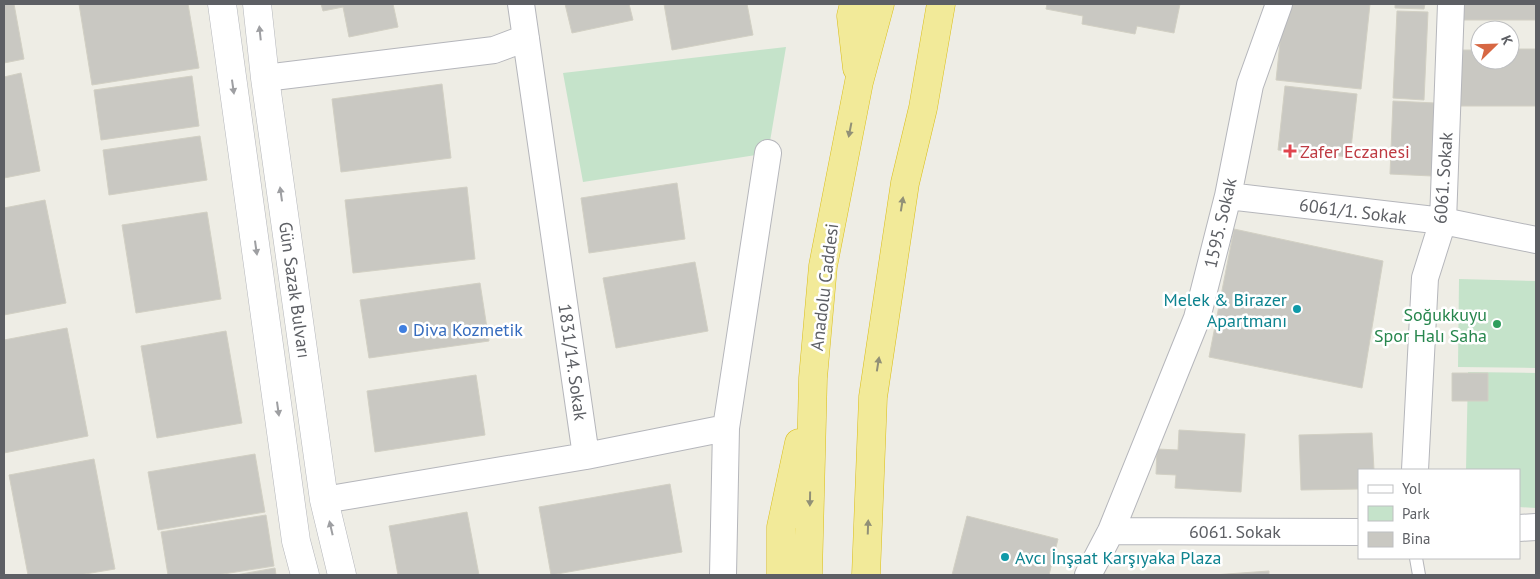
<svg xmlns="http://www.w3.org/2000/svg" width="1540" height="579" font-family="'PT Sans',sans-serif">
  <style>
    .green { fill: #c5e3ca }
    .building { fill: #c9c8c2; stroke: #d2d0c4 }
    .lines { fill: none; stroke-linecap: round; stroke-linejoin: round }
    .lane-casing { stroke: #b5b6bb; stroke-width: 14 }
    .street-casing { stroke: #b5b6bb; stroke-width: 28 }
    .secondary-casing { stroke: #b4b6bb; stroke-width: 29 }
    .highway-casing { stroke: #dabe19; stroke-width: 29 }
    .lane { stroke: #fff; stroke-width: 12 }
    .street { stroke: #fff; stroke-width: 26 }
    .secondary { stroke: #fff; stroke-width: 28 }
    .highway { stroke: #f2ea99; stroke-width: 28 }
    .oneway { fill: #9e9fa2 }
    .oneway2 { fill: #919077 }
    .health-dot { fill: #e0444e; stroke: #fff; stroke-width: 2 }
    .culture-dot { fill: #0f9aa8; stroke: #fff; stroke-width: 2 }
    .leisure-dot { fill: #2e9e5b; stroke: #fff; stroke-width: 2 }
    .shop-dot { fill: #3f7fe0; stroke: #fff; stroke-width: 2 }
    .labels { text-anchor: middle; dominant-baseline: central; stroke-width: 5; stroke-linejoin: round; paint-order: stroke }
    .health-label { font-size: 18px; fill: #be3a42; stroke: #fff; text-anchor: start }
    .street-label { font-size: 18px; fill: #5d5f64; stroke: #fff }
    .culture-label { font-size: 18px; fill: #0d838f; stroke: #fff; text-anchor: end }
    .leisure-label { font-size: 18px; fill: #27864d; stroke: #fff; text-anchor: end }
    .shop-label { font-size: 18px; fill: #366cbe; stroke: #fff; text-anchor: start }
  </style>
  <rect width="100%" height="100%" fill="#eeede5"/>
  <path class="green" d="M786,47l-18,106 -185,29 -20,-109z
    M1459,279l77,2v87l-78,-1z
    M1468,372l68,1v135l-17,-1v-37h-53z"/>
  <path class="building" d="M4,4h10l10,55 -20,4z
    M79,4h109l11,64 -107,17z
    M321,4h72l5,23 -49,10 -6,-30 -20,4z
    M565,4h64l4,16 -61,13z
    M664,4h83l6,31 -81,15z
    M1047,4h133l-6,29 -37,-7 -2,8 -53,-10 1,-8 -37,-7z
    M1291,4h79l-9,85 -85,-9 6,-56z
    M1395,4h30l-1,5 -29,-1z
    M1461,4h75v16h-75z
    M1397,11l31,1 -4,88 -31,-2z
    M1510,49h26v57h-75v-56h19v10h30z
    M21,73l19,98 -36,7v-101z
    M192,76l7,50 -98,14 -7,-50z
    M442,84l9,74 -110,14 -9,-73z
    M1285,86l72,8 -7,63 -72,-7z
    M1393,101l42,2 -3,73 -42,-2z
    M200,136l7,44 -98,15 -6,-45z
    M677,183l8,56 -96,14 -8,-55z
    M467,187l8,72 -122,14 -8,-73z
    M45,200l21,103 -62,12v-107z
    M207,212l14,87 -85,14 -14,-88z
    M1234,229l149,32 -21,127 -153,-31z
    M695,262l13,69 -92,17 -13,-70z
    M480,283l9,58 -120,17 -9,-58z
    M67,328l21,108 -84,17v-113z
    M226,331l16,92 -85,15 -16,-92z
    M1452,373h36v28h-36z
    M476,375l9,60 -110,17 -8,-61z
    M1179,430l66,4 -4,58 -66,-4 1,-13 -20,-1 1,-25 21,1z
    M1372,433l2,37h-15v19l-58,1 -2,-55z
    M255,454l10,58 -107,18 -10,-58z
    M94,459l21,110 -36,6h-51l-19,-100z
    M670,484l12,68 -131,23 -12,-68z
    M467,512l12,63h-81l-9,-49z
    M266,515l8,51 -57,9h-49l-7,-43z
    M967,516l91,23 -9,36h-97z
    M275,568l1,7h-40z
    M1269,571v4h-56z"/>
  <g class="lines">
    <g class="lane-casing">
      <path id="lane" d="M1416,558l3,17"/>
    </g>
    <g class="street-casing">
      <path id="street" d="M265,78l229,-28 32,-12
        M1228,196l215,25 93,19
        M586,456l140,-28
        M1415,470l10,-192 18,-57 8,-217
        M324,500l262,-44 -65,-452
        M1519,528l17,-1
        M1111,531l248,1
        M723,575l3,-147 42,-275
        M1088,575l23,-44 86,-213 31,-122 22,-111 29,-81"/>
    </g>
    <g class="secondary-casing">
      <path id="secondary" d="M222,4l74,537 9,34
        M257,4l8,74 59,422 18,75"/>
    </g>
    <g class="highway-casing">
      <path id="highway" d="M854,4l-3,12 6,52
        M781,575v-48l18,-84
        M808,575l5,-197 10,-112 36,-184 21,-78
        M866,575l7,-178 32,-214 18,-75 18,-104"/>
    </g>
    <use href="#lane" class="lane"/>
    <use href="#street" class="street"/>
    <use href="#secondary" class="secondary"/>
    <use href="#highway" class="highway"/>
  </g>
  <defs><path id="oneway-solid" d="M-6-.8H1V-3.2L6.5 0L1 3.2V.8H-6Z" transform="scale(1.25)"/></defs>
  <g class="oneway">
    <use href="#oneway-solid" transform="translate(260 33) rotate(-96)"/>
    <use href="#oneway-solid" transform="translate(233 87) rotate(82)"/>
    <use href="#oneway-solid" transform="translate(281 194) rotate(-98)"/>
    <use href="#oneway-solid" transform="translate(256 248) rotate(82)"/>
    <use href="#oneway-solid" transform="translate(278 409) rotate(82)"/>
    <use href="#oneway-solid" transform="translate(331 528) rotate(-103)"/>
  </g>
  <g class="oneway2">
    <use href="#oneway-solid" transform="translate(850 130) rotate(101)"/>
    <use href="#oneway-solid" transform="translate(902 204) rotate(-81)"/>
    <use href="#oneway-solid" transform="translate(878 364) rotate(-81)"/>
    <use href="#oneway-solid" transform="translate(810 499) rotate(91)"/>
    <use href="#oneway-solid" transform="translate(868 527) rotate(-88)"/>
  </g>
  <path class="health-dot" d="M1287.5 143.5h5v5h5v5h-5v5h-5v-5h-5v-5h5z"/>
  <g class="culture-dot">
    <circle cx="1297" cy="309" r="5"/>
    <circle cx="1005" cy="557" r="5"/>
  </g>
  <circle class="leisure-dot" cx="1497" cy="324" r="5"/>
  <circle class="shop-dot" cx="403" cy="329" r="5"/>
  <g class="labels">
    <g class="health-label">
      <text x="1300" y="151">Zafer Eczanesi</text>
    </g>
    <g class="street-label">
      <text transform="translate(1443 178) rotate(-86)">6061. Sokak</text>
      <text transform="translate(1353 211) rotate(7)">6061/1. Sokak</text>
      <text transform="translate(1220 223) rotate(-77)">1595. Sokak</text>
      <text transform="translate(824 287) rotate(-83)">Anadolu Caddesi</text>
      <text transform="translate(295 290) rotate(82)">Gün Sazak Bulvarı</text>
      <text transform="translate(573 362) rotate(82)">1831/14. Sokak</text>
      <text x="1235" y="531">6061. Sokak</text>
    </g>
    <g class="culture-label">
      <text x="1287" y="299">Melek &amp; Birazer<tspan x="1287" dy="21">Apartmanı</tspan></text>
      <text x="1015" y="557" text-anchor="start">Avcı İnşaat Karşıyaka Plaza</text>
    </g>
    <g class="leisure-label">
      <text x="1487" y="314">Soğukkuyu<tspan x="1487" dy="21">Spor Halı Saha</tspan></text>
    </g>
    <g class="shop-label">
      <text x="413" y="329">Diva Kozmetik</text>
    </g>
  </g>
  <rect width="1540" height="579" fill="none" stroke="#5d5f64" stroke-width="10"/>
  <rect x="1358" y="469" width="162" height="90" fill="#ffffff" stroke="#bebfc1"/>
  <rect x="1368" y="485" width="25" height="8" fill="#ffffff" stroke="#bebfc1"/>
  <text x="1402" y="494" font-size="15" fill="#5d5f64">Yol</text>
  <rect x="1368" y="506" width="25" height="15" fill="#c5e3ca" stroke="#bebfc1"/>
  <text x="1402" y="519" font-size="15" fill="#5d5f64">Park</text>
  <rect x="1368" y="532" width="25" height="15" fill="#c9c8c2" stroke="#bebfc1"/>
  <text x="1402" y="544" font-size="15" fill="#5d5f64">Bina</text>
  <g transform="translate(1495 45) rotate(67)"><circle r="24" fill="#ffffff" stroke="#bebfc1"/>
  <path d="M0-4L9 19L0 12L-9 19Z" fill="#d76743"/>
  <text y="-8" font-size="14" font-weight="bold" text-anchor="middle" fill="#5d5f64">K</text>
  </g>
</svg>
